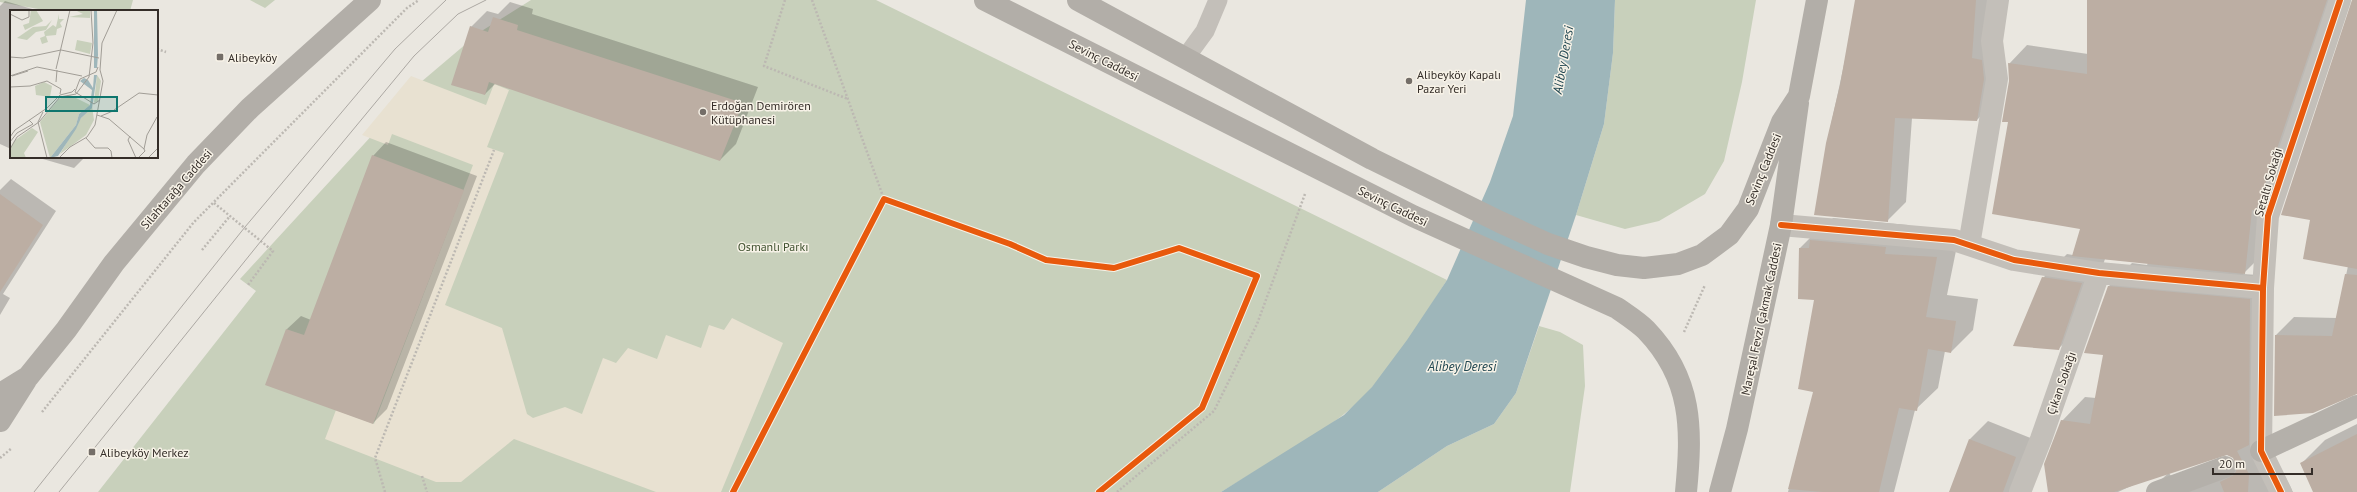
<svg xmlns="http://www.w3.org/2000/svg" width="2357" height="492" font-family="'PT Sans',sans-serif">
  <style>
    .green { fill: #c8d0bb }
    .plaza { fill: #e8e1d1 }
    .water { fill: #9eb6ba }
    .shadow { fill: #0003; fill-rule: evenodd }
    .building { fill: #bcaea3 }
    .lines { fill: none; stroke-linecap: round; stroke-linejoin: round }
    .path { stroke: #bcb8b2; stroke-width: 2.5; stroke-dasharray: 2 2; stroke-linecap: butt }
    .lane { stroke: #c3bfb9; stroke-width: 19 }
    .street { stroke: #c3bfb9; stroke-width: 22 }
    .secondary { stroke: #b4b0aa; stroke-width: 22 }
    .primary { stroke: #b2aea8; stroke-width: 22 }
    .tram { stroke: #aca8a3; stroke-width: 1 }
    .cycleway-casing { stroke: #f7f2e7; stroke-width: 8 }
    .cycleway { stroke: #e8590c; stroke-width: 6 }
    .poi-dot { fill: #746e68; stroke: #f7f2e7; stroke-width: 1.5 }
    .labels { text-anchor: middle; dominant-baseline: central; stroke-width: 3; stroke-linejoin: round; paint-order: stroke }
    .poi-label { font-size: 12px; fill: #342d28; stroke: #f7f2e7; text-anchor: start }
    .street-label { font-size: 12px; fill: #342d28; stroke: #f7f2e7 }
    .park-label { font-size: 12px; fill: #3e502e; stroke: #f7f2e7 }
    .water-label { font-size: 13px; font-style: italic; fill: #214751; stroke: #f7f2e7 }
    .inset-road { fill: none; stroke: #a19d96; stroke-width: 1 }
    .view { fill: #0f766e; fill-opacity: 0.15; stroke: #0f766e; stroke-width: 2 }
    .inset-edge { fill: none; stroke: #342d28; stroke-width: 2 }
  </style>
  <rect width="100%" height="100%" fill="#eae7e0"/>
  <path class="green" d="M0,0h133l-3,11h-81l-49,-9z
    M250,0h25l-10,8z
    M531,0h345l571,280c-28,43 -63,104 -104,135 -38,29 -81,52 -122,77h-1123l158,-201 -16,-12 181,-197 59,-50z
    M1615,0h141l-14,82 -18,79 -19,33 -46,27 -34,8 -49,-14 28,-91 9,-71z
    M1539,326l21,6 23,13 2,41 -15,106h-192l69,-46 47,-22 22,-31z"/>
  <path class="plaza" d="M411,76l75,29 8,-21 15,6 -22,57 17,6 -59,152 57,23 25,86 6,4 32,-11 17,7 21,-56 13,5 12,-15 29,11 9,-24 35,13 8,-23 15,5 8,-12 51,25 -62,149h-65l-142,-53 -53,43h-25l-111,-43 11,-29 38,14 99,-259 -81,-31 -4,11 -26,-10z"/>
  <path class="water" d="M1526,0h89l-2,53 -9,71 -28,91 -60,178 -22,31 -47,22 -69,46h-157l123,-77 28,-28 35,-47 40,-60 43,-98 23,-66z"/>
  <path class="shadow" d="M1856,0h136l3,101 -18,19 -65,-2 -6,84 -19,19 -60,-78 23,-106z
    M2088,0h250l-75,254 -20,20 30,2 -11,155 31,61h-145l29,-27 -59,27h-69l13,-71 23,-24 11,1 8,-44 4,-67 24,-24 15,2 1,-2 -43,-4 -23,67 -24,23 -15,-71 24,-24 6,1 8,-27 -71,-107 -1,-57 18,-19 61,9zM2227,454l7,3 2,5 -63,17 -4,-6z
    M2353,0h4v393l-81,-58 18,-18 43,1 11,-52z
    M5,1l34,10h-28v138l-11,-5v-138z
    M510,2l23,7 -1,5 226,73 -22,57 -16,16 -224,-77 -11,11 -14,-67 16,-16 11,3z
    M386,142l91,34 -90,233 -14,14 -106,-39 20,-55 14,-13 10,4 62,-164z
    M36,157h49l-11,11z
    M11,179l45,32 -53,83 7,4 -10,17v-125z
    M1833,218l75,7 -1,7 52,4 -12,59 31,4 -5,31 -22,22 -6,-1 -7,37 -23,22 -21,82h-106l26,-101 1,-92 -15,-51 22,-22h4z
    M1988,421l45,18 -20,53h-63l20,-53z
    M2357,424v68h-43l-13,-28 24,-24z"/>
  <path class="building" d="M1855,0h121l-4,58 10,2 2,19 -7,42 -82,-3 -7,104 -74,-7 12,-72 14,-58z
    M2087,0h240l-71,211 -4,-1 -7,64 -173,-18 8,-27 -88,-15 16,-92h-6l7,-41 -1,-18 79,11z
    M2352,0h5v269l-54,-10 7,-39 -29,-5z
    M493,17l25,8 -1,5 226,73 -23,58 -231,-79 -4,13 -34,-10 19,-59 18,6z
    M372,155l92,35 -91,234 -108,-39 21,-56 18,6z
    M0,194l43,31 -43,67z
    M1810,240l76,7 -1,7 52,3 -11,60 30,4 -5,32 -23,-4 -11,62 -18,-3 -20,84h-56l-35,-3 25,-97 -15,-3 16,-89 -16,-1 1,-51h10z
    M2345,274l12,1v119l-44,19 -39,3 1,-81 57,1z
    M2042,277l40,6 -23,67 -46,-4z
    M2108,286l142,13 -1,146 -12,6 12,23 -1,18h-24l-4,-10 14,-7 3,-6 -4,-11 -6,-3 -113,37h-66l-4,-28 17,-44 29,4 13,-69 -19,-2z
    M2357,434v58h-44l-13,-29z
    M1969,439l47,18 -13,35h-54z"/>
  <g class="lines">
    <path class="path" d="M785,0l-21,66 84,33
      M812,0l72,199
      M0,14l11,3
      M157,49l9,3
      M214,203l59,48 -25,34
      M202,250l28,-34
      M1684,332l21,-47
      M42,412l152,-190 213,-214 12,-8
      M0,458l12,-10
      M422,476l5,16
      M385,492l-10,-34 119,-308
      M1117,492l97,-81 43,-87 48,-130"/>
    <path class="lane" d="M1186,57l19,-26 13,-31"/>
    <path class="street" d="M1781,225l173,15 60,20 85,13 164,15
      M1969,245l28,-166 -5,-38 6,-41
      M2020,492l21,-53 58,-166
      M2281,492l-20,-41 2,-163 5,-72 72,-216"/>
    <path class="secondary" d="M2261,451l96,-45
      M2157,492l68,-25"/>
    <path class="primary" d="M985,0l428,216 204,92c10,7 21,14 29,22 47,49 46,99 40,162
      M1078,0l294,159 128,63 48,22 38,13 31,8 27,3 34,-4 24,-9 27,-20 19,-26 34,-87 17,-26 18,-96
      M0,394l28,-17 38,-47 48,-67 82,-99 54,-56 120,-108
      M0,421l26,-41
      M1720,492l17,-63 44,-204 17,-122"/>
    <path class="tram" d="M34,492l211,-265 150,-178 51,-49
      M59,492l202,-251 153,-185 44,-42 28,-14"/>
    <g class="cycleway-casing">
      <path id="cycleway" d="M1781,225l173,15 60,20 85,13 164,15
        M733,492l151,-293 126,45 36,16 68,8 65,-20 78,28 -55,132 -103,84
        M2281,492l-20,-41 2,-163 5,-72 72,-216"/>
    </g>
    <use href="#cycleway" class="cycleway"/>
  </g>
  <g class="poi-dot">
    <rect x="216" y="53" width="8" height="8" rx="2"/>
    <circle cx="1409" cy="81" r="4"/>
    <circle cx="703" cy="112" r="4"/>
    <rect x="88" y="448" width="8" height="8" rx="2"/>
  </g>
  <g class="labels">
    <g class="poi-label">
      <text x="228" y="57">Alibeyköy</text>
      <text x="1417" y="74">Alibeyköy Kapalı<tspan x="1417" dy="14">Pazar Yeri</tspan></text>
      <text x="711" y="105">Erdoğan Demirören<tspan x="711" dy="14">Kütüphanesi</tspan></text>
      <text x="100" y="452">Alibeyköy Merkez</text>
    </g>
    <g class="street-label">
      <text transform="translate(1104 60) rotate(27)">Sevinç Caddesi</text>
      <text transform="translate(1763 169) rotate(-68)">Sevinç Caddesi</text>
      <text transform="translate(2268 182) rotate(-74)">Setaltı Sokağı</text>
      <text transform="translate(176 189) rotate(-49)">Silahtarağa Caddesi</text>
      <text transform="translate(1393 206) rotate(26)">Sevinç Caddesi</text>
      <text transform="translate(1761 319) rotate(-78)">Mareşal Fevzi Çakmak Caddesi</text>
      <text transform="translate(2061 383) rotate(-71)">Çıkan Sokağı</text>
    </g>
    <g class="park-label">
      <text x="773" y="246">Osmanlı Parkı</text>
    </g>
    <g class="water-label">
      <text transform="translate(1563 60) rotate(-80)">Alibey Deresi</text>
      <text x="1462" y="366">Alibey Deresi</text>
    </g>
  </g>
  <g transform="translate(10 10)">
    <rect width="148" height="148" fill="#eae7e0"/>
    <path d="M21,0h5l7,11 -18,9 -2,-5 6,-2zM65,0h15v8l-21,-1 14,-3zM49,4v5h5l-4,4 2,4 -5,2 -1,6 -10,1 2,6 -6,2 -2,-6 5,-2 -1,-4 9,-7 3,2zM42,10l-6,10 -10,2 -9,8 -10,-2 16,-11 13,-1zM67,30l15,3 -2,11 -15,-4zM87,65l4,6 -3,20 -4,2zM34,72l8,4 -2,11 -14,-2 -1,-9zM60,85l20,10 -11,9 -3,11 -26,33 -10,-36 19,-23zM82,96l2,14 -8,15 -26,19 21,-36zM22,118l6,4 -14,21 2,5h-16v-9l4,-8z" fill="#c8d0bb"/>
    <path d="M84,0h3l1,45 -1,13h-3zM84,65h3l-5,33 -11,10 -5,11 -18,27 -8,2 26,-33 3,-11 11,-9 2,-15 -12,-9 4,-3 4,2 5,8z" fill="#9eb6ba"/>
    <path class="inset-road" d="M0,4l12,6 7,-3v-7M0,47l13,1 38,-8 38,8M88,57l-2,5 -16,7 -5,13 19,12 6,-4M46,59l14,-59M0,66l27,-9 45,9M2,66l16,-5M46,72l1,-12M0,77l20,-1 17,-5 14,8 -1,5M104,100l25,-17 19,2M33,102l-5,10 9,36M87,105l12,4 35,30 1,2 -7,7M91,106l12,-5M120,126l-2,4 8,18M0,127l5,-7 32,-22 13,-13 12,-3 3,-3M76,128l9,10h13l3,3 1,7M0,132l7,-9 16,-9 -4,-4M0,139l7,-12 22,-15 21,-25 16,-3 13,-17 4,-34 -2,-33M134,139l3,-14 10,-18M49,148l11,-11 17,-10 8,-12 8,-44 -3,-11 2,-27 15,-33M138,148l10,-10"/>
    <path class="view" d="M36,87h71v14h-71z"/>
    <rect width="148" height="148" class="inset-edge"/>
  </g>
  <path d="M2213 468v6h99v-6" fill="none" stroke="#342d28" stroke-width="2"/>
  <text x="2219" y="468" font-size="12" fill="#342d28" stroke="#f7f2e7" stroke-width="3" paint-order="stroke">20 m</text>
</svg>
